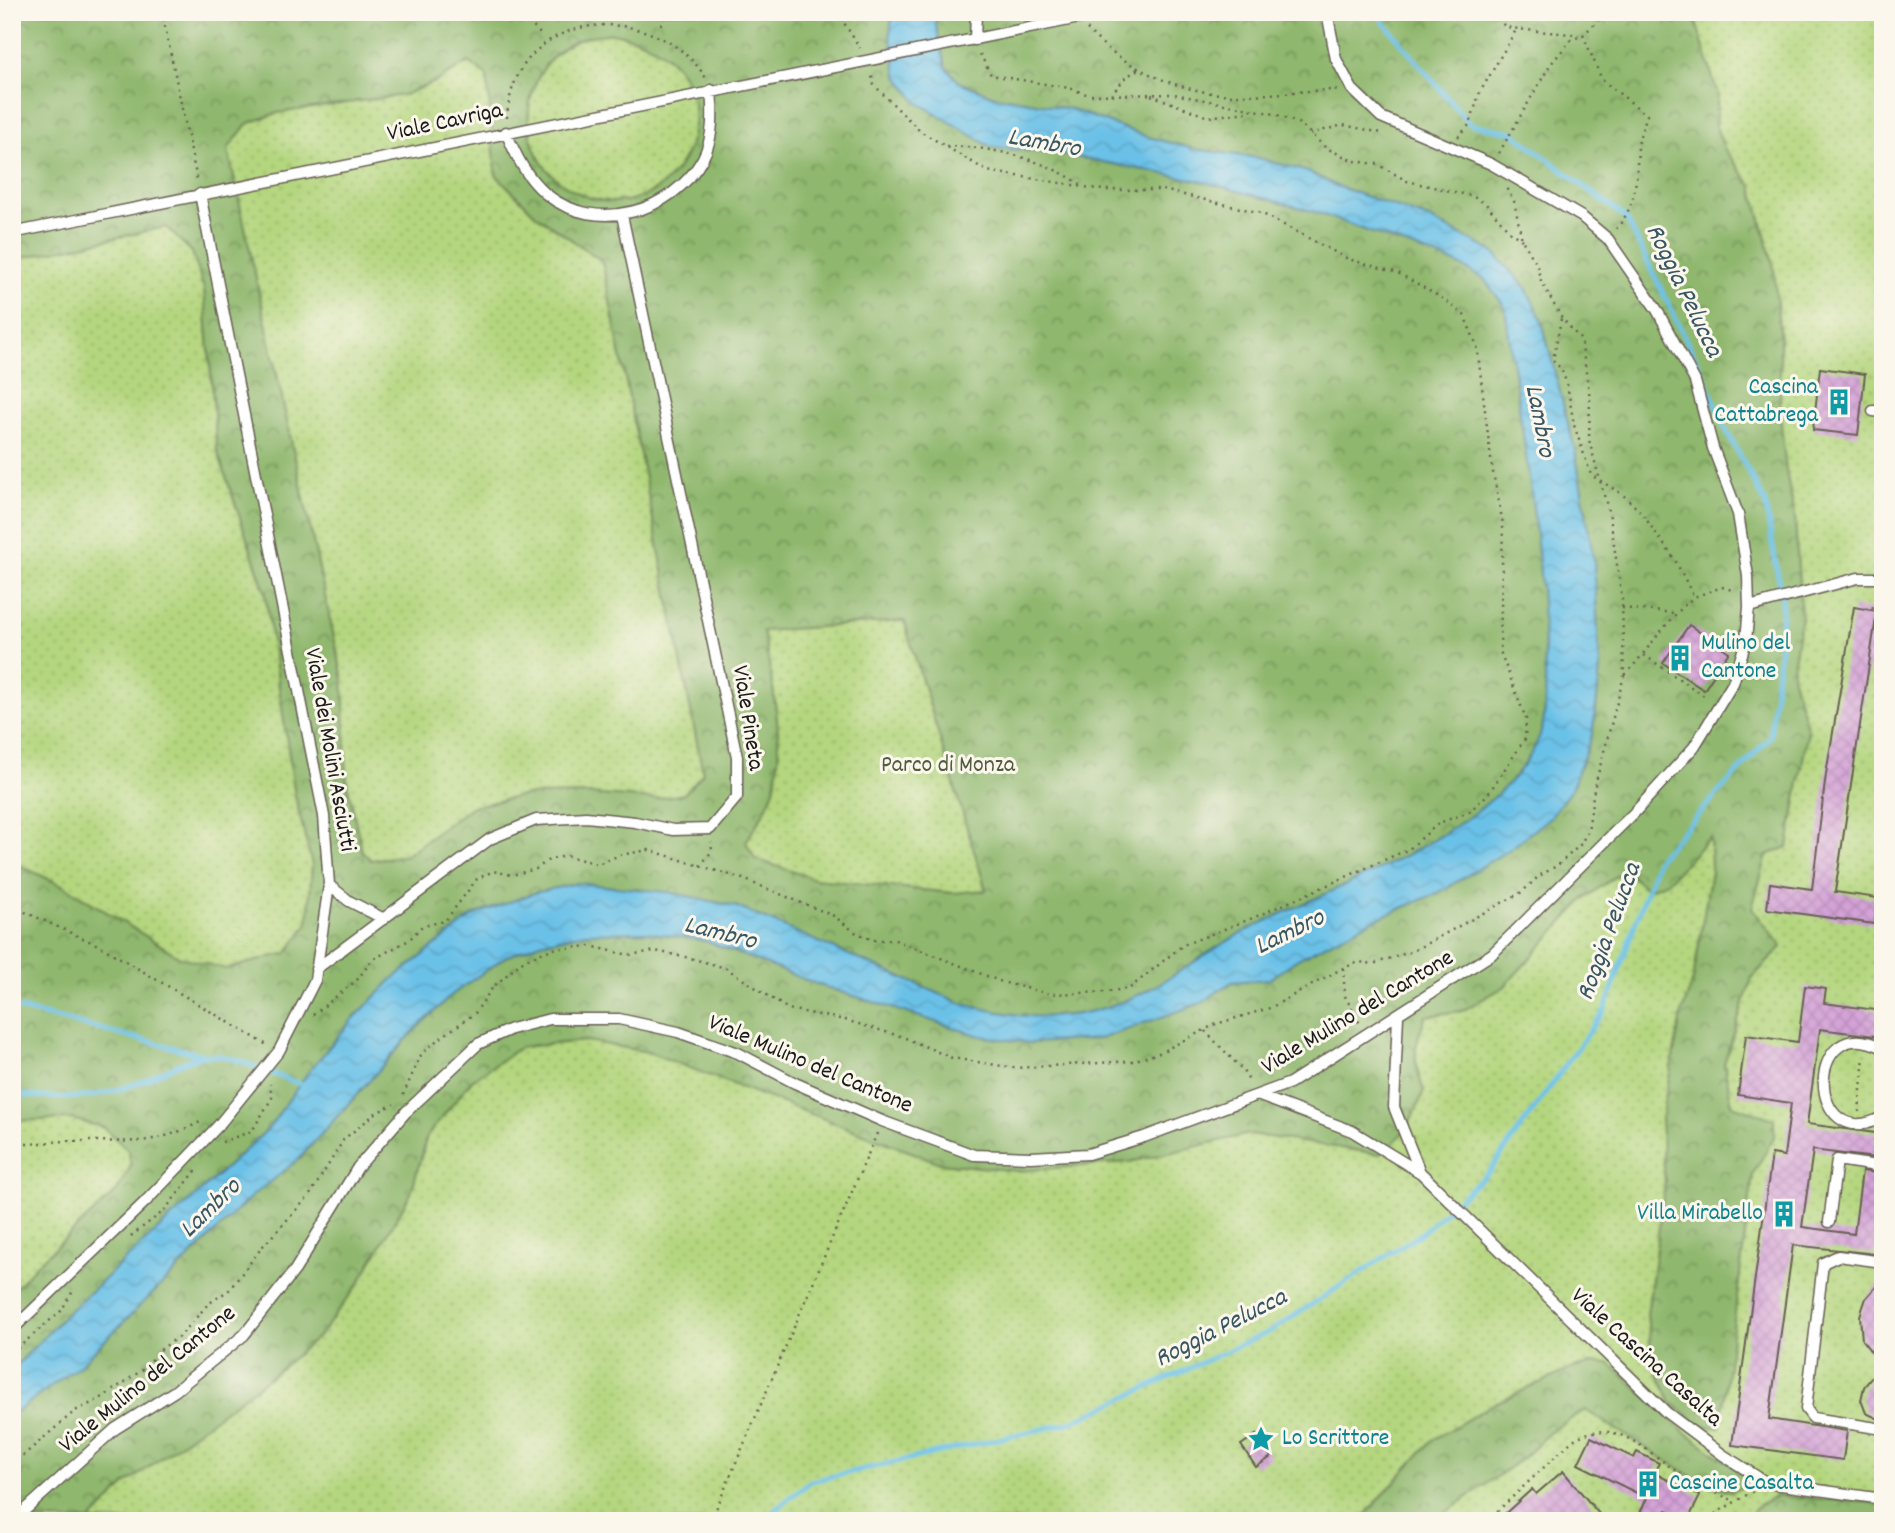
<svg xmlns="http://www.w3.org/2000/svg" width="1895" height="1533" font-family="Dekko,sans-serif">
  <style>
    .grass { fill: url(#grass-dots); stroke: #68794d; stroke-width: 2 }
    .forest { fill: url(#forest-crowns); stroke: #566a44; stroke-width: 2; fill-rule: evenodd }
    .water { fill: url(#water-waves); stroke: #446e82; stroke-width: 2 }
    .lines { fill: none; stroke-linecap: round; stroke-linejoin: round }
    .stream { stroke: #6bc1e8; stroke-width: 5 }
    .building { fill: url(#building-cross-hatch) }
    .lane-casing { stroke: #675f54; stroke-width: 13 }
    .path { stroke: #675f54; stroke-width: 2.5; stroke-dasharray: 2 5; stroke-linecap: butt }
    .lane { stroke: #fff; stroke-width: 10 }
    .labels { text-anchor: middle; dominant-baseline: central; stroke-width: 6; stroke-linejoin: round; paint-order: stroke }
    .street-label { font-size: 24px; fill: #1c1c1c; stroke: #fbf7ec }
    .culture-label { font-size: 24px; fill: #0d838f; stroke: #fbf7ec; text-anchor: start }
    .park-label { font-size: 24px; fill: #515d3e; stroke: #fbf7ec }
    .water-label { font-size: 26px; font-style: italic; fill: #385663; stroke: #fbf7ec }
  </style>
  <defs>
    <pattern id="grass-dots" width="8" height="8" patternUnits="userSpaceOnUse" patternTransform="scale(1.75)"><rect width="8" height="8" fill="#b4d67e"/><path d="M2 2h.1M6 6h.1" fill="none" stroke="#9ab76c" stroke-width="1.8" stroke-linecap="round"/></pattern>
    <pattern id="forest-crowns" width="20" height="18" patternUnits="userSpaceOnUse" patternTransform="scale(1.75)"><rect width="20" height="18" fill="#8fb76d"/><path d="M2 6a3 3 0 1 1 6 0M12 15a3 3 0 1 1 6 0" fill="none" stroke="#749459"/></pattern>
    <pattern id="water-waves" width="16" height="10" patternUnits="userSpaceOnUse" patternTransform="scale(1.75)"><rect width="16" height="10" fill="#6bc1e8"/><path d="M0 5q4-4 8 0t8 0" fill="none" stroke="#5ca5c6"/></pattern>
    <pattern id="building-cross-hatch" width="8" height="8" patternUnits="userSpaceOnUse" patternTransform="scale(1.75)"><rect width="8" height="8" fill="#d4a2d7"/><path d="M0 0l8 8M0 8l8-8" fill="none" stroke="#b58bb8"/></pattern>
  </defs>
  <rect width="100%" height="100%" fill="#fbf7ec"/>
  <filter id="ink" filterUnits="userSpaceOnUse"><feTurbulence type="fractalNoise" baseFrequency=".0143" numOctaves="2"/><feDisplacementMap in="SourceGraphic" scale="14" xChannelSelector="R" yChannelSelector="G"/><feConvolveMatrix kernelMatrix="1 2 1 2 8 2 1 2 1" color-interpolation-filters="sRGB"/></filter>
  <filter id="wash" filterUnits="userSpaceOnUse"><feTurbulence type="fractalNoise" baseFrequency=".00686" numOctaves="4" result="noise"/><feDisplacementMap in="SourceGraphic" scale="28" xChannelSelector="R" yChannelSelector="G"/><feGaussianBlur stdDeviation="1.57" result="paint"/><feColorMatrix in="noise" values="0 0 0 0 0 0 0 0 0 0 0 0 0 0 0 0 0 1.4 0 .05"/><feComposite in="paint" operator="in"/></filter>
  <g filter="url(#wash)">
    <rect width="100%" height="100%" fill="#f2dbbb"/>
    <path class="grass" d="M12,12h1871v1509h-1871z"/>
    <path class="forest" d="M12,12h1681l25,83 -3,29 9,24 28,38 22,82 6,73v73l6,57 9,46 6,100 -9,58 16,55 -20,117 -21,8 -15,53 30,39 -30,31 -28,86 8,41 42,14v18l-21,37 -33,254 -21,-3 -28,-23 -18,-38 -6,-49 18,-132 -4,-64 20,-103 12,-36 18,-109 -1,-34 -43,45 -20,8 -22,-20 -40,28 -81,89 -42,24 -36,5c-13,31 -14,43 -2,75 -11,27 -20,47 -45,63l-130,-20 -119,28 -112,9 -78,-8 -292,-111 -62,-11 -65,6 -49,33 -45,56 -16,57 -53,92 -37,49 -42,36 -154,115 -35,36h-78v-229l23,-26 82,-75 14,-25 -3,-16 -24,-22 -32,-9 -60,2v-259l52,24 116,71 46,12 61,-16 21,-30 4,-58 -17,-69 -30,-204 -48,-142 -13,-161 -12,-37 -26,-25 -154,33zM612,33c141,25 80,199 -24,164 -19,-7 -34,-17 -46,-34 -29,-44 -9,-110 44,-126 8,-2 17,-2 26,-4zM469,62l18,14 9,99 40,40 66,46 101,512 -19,21 -29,5 -67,-5 -62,1 -55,12 -65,48 -35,5 -9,-9 -15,-69 -4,-103 -115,-530 19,-25 30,-11 127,-18 31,-13zM904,621l82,269 -33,3 -138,-14 -60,-20 -9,-17c9,-16 23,-35 28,-53 12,-47 -3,-112 -11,-158z
      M1594,1363h15l74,67 59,43 3,13 -13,6 -30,-9 -117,-73 -36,23 -26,25 -89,63h-74l71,-80 64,-38 78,-35z
      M1777,1496l106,7v18h-137l12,-16z"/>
    <path class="water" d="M893,12h43v13l10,42 13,15 35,14 77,13 77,28 47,12 64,9 49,14 29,14 92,33 63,32 33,35 16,32 34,132 19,110 6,109 -4,40 -4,26 -21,55 -21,27 -38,31 -72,44 -71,30 -73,38 -26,19 -38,3 -31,21 -101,36 -70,4 -50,-7 -164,-52 -110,-43 -59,-9 -62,1 -44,10 -36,14 -52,37 -40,38 -114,127 -47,37 -173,170 -67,49v-45l55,-57 201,-184 41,-58 42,-50 42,-42 81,-64 60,-22 43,-10 90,9 68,14 226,97c52,15 101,20 152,2 46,-15 83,-47 125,-70 87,-47 266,-102 302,-200 8,-21 5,-60 4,-83 -2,-117 -24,-229 -39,-345l-22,-29 -28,-15 -140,-51 -119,-32 -140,-27 -65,-6 -74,-45 -20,-27 -7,-41z"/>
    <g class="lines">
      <path class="stream" d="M12,1007l191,48
        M12,1094c52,6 81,7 131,-13 19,-8 39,-21 59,-25 26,-6 75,22 102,29
        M761,1521l50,-40 258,-58 202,-92 152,-99 66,-60 116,-162 53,-152 112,-121 11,-100 1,-39 -17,-96 -40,-74 -20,-50 -79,-160 -114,-86 -42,-8 -95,-112"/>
    </g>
    <g id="blocks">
      <path class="building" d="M1820,368l45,6 -7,61 -45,-5z
        M1854,607l23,4 -42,281 43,6 -3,26 -108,-15 3,-26 42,6 14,-115z
        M1689,625l40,27 -25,38 -41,-27z
        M1805,986l21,3 -2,14 59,8v26l-63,-8 -13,95 76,10v25l-70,-9 -11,77 52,7 8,-63 21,3 -7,80 -83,-9 -24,174 78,12 -4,29 -111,-15 40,-291 12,2 7,-53 -53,-8 8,-60 52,7z
        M1883,1279l-1,40 1,48 -21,-27 -2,-24 6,-18z
        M1883,1373v48l-17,-8 -5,-13 3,-13 8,-10z
        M1256,1435l15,22 -15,10 -15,-22z
        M1591,1437l43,21 3,-6 22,11 -5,10 46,23 -12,24 -21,-10 -6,11h-25l11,-23 -69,-34z
        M1563,1471l42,50h-108l35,-32 4,5z"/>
    </g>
  </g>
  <g filter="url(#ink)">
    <use href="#blocks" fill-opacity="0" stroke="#675f54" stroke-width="2"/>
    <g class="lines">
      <g class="lane-casing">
        <path id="lane" d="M975,40l1,-28
          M506,132c10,24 20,45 40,62 50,41 128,18 157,-36 11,-21 10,-45 8,-68
          M12,233l1097,-221
          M1873,411l10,1
          M1749,607l109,-29h25
          M329,885l20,16 35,18
          M316,969l174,-130 46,-19 50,-3 49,5 38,8 37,-1 27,-32v-40l-115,-542
          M1398,1016l-4,91 26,65
          M1883,1048c-80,-41 -78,110 0,69
          M1260,1096l92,35 69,42 246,240 56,42 44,28 116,16
          M1829,1222l8,-62 46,7
          M1883,1262l-45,-6 -15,7 -17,146 7,9 70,11
          M12,1330l133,-128 73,-76 61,-75 36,-71 14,-95 -5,-69 -124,-622
          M13,1521l102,-92 60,-38 69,-56 51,-65 63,-103 48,-55 72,-68 33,-15 39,-10h69l59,13 60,21 57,30 87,38 92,34 57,2 57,-3 56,-17 146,-54 202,-129 143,-142 59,-65 39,-64 13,-42 3,-34 -1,-31 -10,-62 -25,-66 -18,-67 -38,-71 -49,-71 -26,-22 -91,-53 -110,-47 -29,-28 -16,-30 -9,-47"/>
      </g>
      <path class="path" d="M162,12l35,168
        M519,12l24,25
        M837,12l23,36
        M1495,12c3,5 6,11 10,14 7,4 61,7 74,9
        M661,25l5,-13
        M1087,29c36,40 100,67 154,66 33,0 65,-5 97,-5
        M1583,35l19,45 45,35c-3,10 -8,21 -9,32 -2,31 0,57 -22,82
        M980,54l11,21 78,13 20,7 85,-1 101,20 25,10 26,24 28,13 23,3 30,17 65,15 14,8 24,28 12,8
        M1111,95l14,-17 13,-9
        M1151,95l57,22 39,-5
        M507,118c7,-115 153,-118 200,-38
        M1310,134l33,-9 39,8
        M1458,137l12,-13 9,-30 37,-64
        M946,146c48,1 95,12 136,39
        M1499,153l51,-88 21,-25 12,-5 24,-23
        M1561,319l-8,41 8,9 6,15 7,41 17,50 31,19 19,18 34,48 19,37 28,-10 13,4
        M1622,608l52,5
        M1865,609l18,-4
        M1644,655l63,43
        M1625,675c24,-26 42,-56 69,-78
        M700,866l12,-15 -1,-9
        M12,906l88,40 167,99
        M1343,968l2,28 15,28
        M313,1015l44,-35 15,-20 37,-20 13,-14 23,-5 32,-42 16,-8 19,4 24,-6 14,-10 17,-3 31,8 22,-9 29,-5 94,29 91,37 21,16 18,8h22l107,42 48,12 56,-2 24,-4 53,-43 70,-27 156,-69 30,-26 30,-11 19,-18 37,-55 1,-20 -26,-68 3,-127 -11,-57 -15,-121 -13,-31 -24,-18 -42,-24 -50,-14 -87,-46 -98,-23h-60l-116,-19 -67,-40 -46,-46 -3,-13
        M1205,1031l36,37 9,14
        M403,1095l18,-40 11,-11 43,-31 18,-26 31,-27 28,-11 38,-3 39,9 26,-4 35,7 36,10 62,41 57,11 58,17 49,21 63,10 117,-7 27,-8 57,-29 54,-16 73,-40 16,-6 14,2 40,-13 109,-59 17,-16 19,-11 22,-20 8,-14 6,-42 30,-113 -2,-77 -12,-82 -21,-77 1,-42 -9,-58 -20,-23 -20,-36 -5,-18 -14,-23 -8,-39 -8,-13
        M1859,1112l5,-56
        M222,1142l30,-11 20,-33 -2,-14
        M12,1144c21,1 40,-3 60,-3 58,-1 76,8 132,-21
        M131,1236l33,-25 35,-44
        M12,1353l49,-42 12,-20
        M12,1465l63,-54 25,-12 45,-31 15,-18 21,-15 27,-31 21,-14 34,-44 47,-51 34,-56 32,-26 18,-9
        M711,1521l167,-390
        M1487,1521l86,-81c42,-26 75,13 109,35 17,11 35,19 53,26
        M1703,1521l52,-31"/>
      <use href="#lane" class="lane"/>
    </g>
  </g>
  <defs>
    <g id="building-bare" transform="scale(2.1)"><path d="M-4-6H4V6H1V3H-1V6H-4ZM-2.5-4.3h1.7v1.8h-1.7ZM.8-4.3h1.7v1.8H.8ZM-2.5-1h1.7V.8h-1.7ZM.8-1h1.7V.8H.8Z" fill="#0f9aa8" stroke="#fbf7ec" stroke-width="2.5" paint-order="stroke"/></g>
    <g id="sight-bare" transform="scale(2.1)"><path d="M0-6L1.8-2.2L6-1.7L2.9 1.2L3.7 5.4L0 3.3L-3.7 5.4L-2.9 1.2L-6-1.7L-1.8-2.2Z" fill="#0f9aa8" stroke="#fbf7ec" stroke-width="2.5" paint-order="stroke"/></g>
  </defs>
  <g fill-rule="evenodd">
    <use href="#building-bare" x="1839" y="402"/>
    <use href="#building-bare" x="1680" y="658"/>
    <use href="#building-bare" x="1784" y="1214"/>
    <use href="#sight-bare" x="1261" y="1439"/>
    <use href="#building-bare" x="1648" y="1484"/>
  </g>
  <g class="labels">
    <g class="street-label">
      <text transform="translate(445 123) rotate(-12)">Viale Cavriga</text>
      <text transform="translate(747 718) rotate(81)">Viale Pineta</text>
      <text transform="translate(329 750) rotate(80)">Viale dei Molini Asciutti</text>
      <text transform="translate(1358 1013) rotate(-31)">Viale Mulino del Cantone</text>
      <text transform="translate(810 1065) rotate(23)">Viale Mulino del Cantone</text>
      <text transform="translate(1646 1358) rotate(42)">Viale Cascina Casalta</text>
      <text transform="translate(148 1380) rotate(-39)">Viale Mulino del Cantone</text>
    </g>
    <g class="culture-label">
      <text x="1818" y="388" text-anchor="end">Cascina<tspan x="1818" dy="28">Cattabrega</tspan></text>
      <text x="1701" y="644">Mulino del<tspan x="1701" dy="28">Cantone</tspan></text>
      <text x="1763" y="1214" text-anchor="end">Villa Mirabello</text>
      <text x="1282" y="1439">Lo Scrittore</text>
      <text x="1669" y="1484">Cascine Casalta</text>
    </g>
    <g class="park-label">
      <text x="948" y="766">Parco di Monza</text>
    </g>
    <g class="water-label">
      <text transform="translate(1044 144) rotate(10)">Lambro</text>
      <text transform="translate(1683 291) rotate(64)">Roggia Pelucca</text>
      <text transform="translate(1539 421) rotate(79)">Lambro</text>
      <text transform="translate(1610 932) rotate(-70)">Roggia Pelucca</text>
      <text transform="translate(1290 933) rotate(-26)">Lambro</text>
      <text transform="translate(720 934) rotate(14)">Lambro</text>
      <text transform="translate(211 1209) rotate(-44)">Lambro</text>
      <text transform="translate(1221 1329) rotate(-27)">Roggia Pelucca</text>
    </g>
  </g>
  <rect width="1895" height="1533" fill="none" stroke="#fbf7ec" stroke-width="42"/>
</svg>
